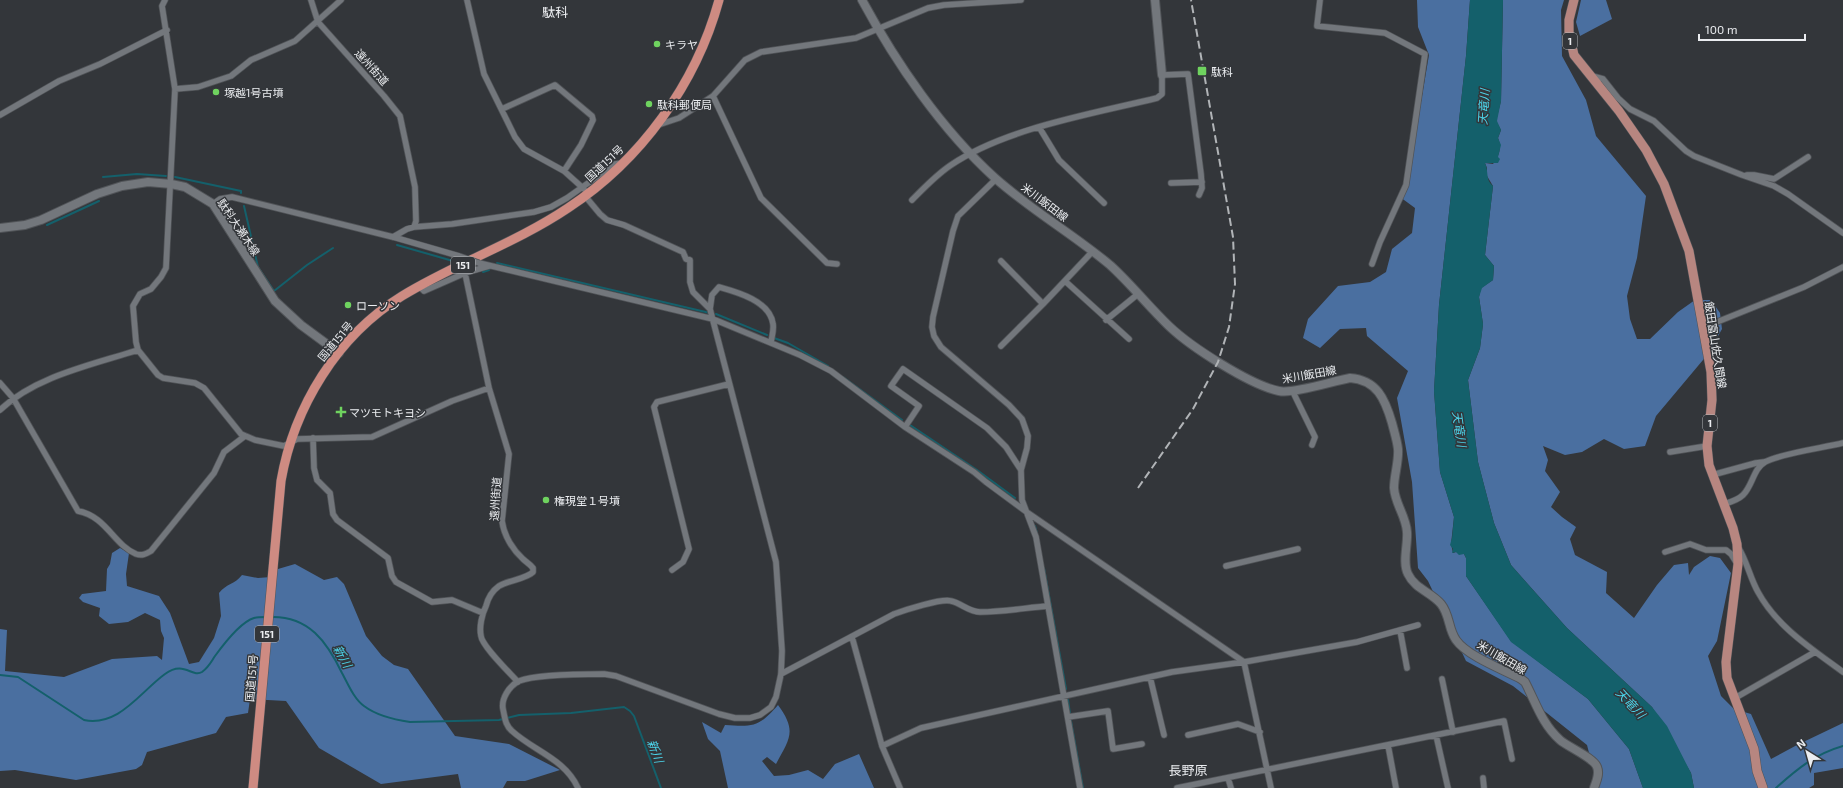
<svg xmlns="http://www.w3.org/2000/svg" width="1843" height="788" font-family="'Exo 2','Noto Sans JP',sans-serif">
  <style>
    .forest { fill: #4a6fa0 }
    .water { fill: #14606b }
    .lines { fill: none; stroke-linecap: round; stroke-linejoin: round }
    .stream { stroke: #14606b; stroke-width: 2 }
    .minor-casing { stroke: #515458; stroke-width: 7 }
    .secondary-casing { stroke: #515458; stroke-width: 10 }
    .primary-casing { stroke: #515458; stroke-width: 10 }
    .trunk-casing { stroke: #515458; stroke-width: 10 }
    .minor { stroke: #73777c; stroke-width: 5.5 }
    .secondary { stroke: #73777c; stroke-width: 8 }
    .primary { stroke: #b78680; stroke-width: 9 }
    .trunk { stroke: #ce8b82; stroke-width: 9 }
    .rail { stroke: #b1b4b7; stroke-width: 2; stroke-dasharray: 8 4; stroke-linecap: butt }
    .minor-bridge-casing { stroke: #515458; stroke-width: 7; stroke-linecap: butt }
    .minor-bridge { stroke: #73777c; stroke-width: 5.5 }
    .poi-dot { fill: #6fd35f; stroke: #33363a; stroke-width: 1.5 }
    .labels { text-anchor: middle; dominant-baseline: central; stroke-width: 3; stroke-linejoin: round; paint-order: stroke }
    .shield { fill: #33363a; stroke: #b4b6b9; stroke-width: 1 }
    .shield-label { font-size: 10px; font-weight: bold; fill: #ebedf0 }
    .poi-label { font-size: 11px; fill: #ebedf0; stroke: #33363a; text-anchor: start }
    .street-label { font-size: 11px; fill: #ebedf0; stroke: #33363a }
    .water-label { font-size: 12px; font-style: italic; fill: #4cd4ea; stroke: #33363a }
    .quarter-label { font-size: 13px; fill: #ebedf0; stroke: #33363a }
  </style>
  <rect width="100%" height="100%" fill="#33363a"/>
  <path class="forest" d="M1417,0h53l-4,56 -27,249 -5,86 6,81 14,45 -3,27 2,9 3,-1 8,2 2,4v18l45,65 77,58 41,50 14,39h-45l-11,-43 -74,-59 -47,-25 -38,-80 -10,-13 -6,-86 -15,-84 11,-27 -41,-35 -1,-8 -26,1 -20,19 -17,-10 5,-19 30,-33 32,-4 16,-10 6,-23 20,-16 3,-25 -15,-11 7,-13 22,-129 -11,-28z
    M1503,0h61l-3,10 1,46 24,44 10,36 50,60 -9,62 -10,38 3,23 7,20h13l28,-27 17,-12h16l9,13 2,16 -14,25 -52,62 -11,30 -21,3 -20,-10 -22,13 -17,3 -22,-9 5,14 -3,11 15,21 -9,15 11,10 14,10 -6,12 5,16 32,17 -1,21 28,25 23,-33 17,-20 14,-2 1,12 5,-8 16,-11 10,2 11,15 -14,68 -9,15 13,40 13,13 17,5 20,45 26,-14 46,-22v45l-29,5v12l-5,3h-115l-3,-15 -39,-66 -85,-79 -56,-63 -17,-42 -16,-61 -10,-82 12,-32 3,-24 -4,-27 2,-9 12,-8 1,-14 -9,-11 8,-69 -6,-10v-8l-2,-5 8,1c6,-8 9,-16 5,-26l3,-8 -5,-9 5,-20z
    M1581,0h25l6,19 -32,17 -4,-14z
    M120,548l9,5 -3,21 1,12 32,10 11,17 19,51 10,-2 15,-24 7,-22 -2,-23c8,-10 15,-8 23,-18l16,3 13,-1 7,-8 17,-5 29,16 13,-3 7,7 22,52 16,20 12,9 14,4 47,67 54,8 51,26 -35,11h-18l-4,7h-42l-3,-14 -77,10 -62,-36 -33,-47 -36,-2 -2,14 -22,4 -10,16 -69,19 -5,13 -6,4 -60,11 -61,-10 -15,1v-142l7,1 -2,41 59,6 48,-18 45,-3 5,4 2,-22 -3,-7 -1,-11 -15,-7 -17,9 -19,2 -10,-8 1,-8 -17,-6 -4,-4 3,-4 24,-3 1,-22 3,-5 2,-11z
    M778,705c19,26 12,33 -2,59l-9,-7 -5,4 12,15 15,-1 19,-5 15,9 12,-15 24,-10 15,34h-146l-8,-37 -12,-12 -6,-17 19,11 4,-8c28,2 34,2 53,-20z"/>
  <path class="water" d="M1470,0h33l-2,101 -4,20 4,9 -3,8 3,7 -3,12 2,2 -2,4h-13c4,8 0,17 8,23l-8,69 9,11 -1,14 -11,8 -3,9 4,27 -3,24 -12,32 10,82 16,61 17,42 56,63 85,79 15,19 24,47 3,15h-51l-14,-39 -41,-50 -77,-57 -45,-66v-18l-2,-4 -5,1 -3,-3 -4,1 1,-4 -3,-4 2,-7 2,-21 -14,-45 -6,-81 5,-86 27,-249z"/>
  <g class="lines">
    <path class="stream" d="M103,177l34,-3 29,2
      M175,177l66,14v2
      M244,206l14,61 16,24 33,-26 26,-17
      M47,225l52,-24
      M397,245l56,16
      M497,263l213,50
      M483,272l6,-2
      M716,314l51,21
      M774,338l14,5 40,23
      M843,377l59,43
      M910,425l67,45 38,28
      M1035,526l2,7
      M1044,568l22,121
      M271,617c38,-1 56,25 71,56 6,11 12,26 22,33 12,9 32,14 46,16l89,-2 20,-5 52,-2 53,-6 6,4 4,5 27,72
      M0,675l18,2 66,43c35,7 56,-28 81,-46 19,-14 27,4 37,-2 7,-5 9,-10 13,-16 8,-11 26,-34 39,-38 4,-1 9,-1 12,-1
      M1068,700l2,14
      M1071,721l12,67
      M1776,788c21,-19 39,-34 67,-42"/>
    <g class="minor-casing">
      <path id="minor" d="M165,0l-3,6 13,83 -9,179 -5,9 -10,12 -11,5 -7,12 3,36 2,8 20,25 5,3 32,5 9,5 37,46 14,6 29,6 13,-7 75,-2 80,-36 37,-13
        M311,0l7,22 66,74 16,20 15,71 1,34 -2,6
        M467,0l17,74 31,63 9,12 40,22 20,18
        M1320,0l-3,26 68,7 40,21 -19,131 -26,57 -8,22
        M1592,76l11,3 15,19 12,11 24,12 32,30 8,5 48,19 32,11 14,8 55,39
        M175,89l23,-2 33,-11 20,-16 44,-19 46,-41
        M713,96l48,102 66,65 10,1
        M502,109l53,-24 37,31 1,4 -12,25 -17,26
        M0,115l59,-34 41,-17 67,-34
        M658,125l21,-7 34,-22 32,-36 16,-8 95,-14 72,-30 16,-3 77,-5
        M1039,127l20,33 45,43
        M1747,175h7l20,4 34,-22
        M996,179l-38,37 -5,15 -20,86 -1,10 2,9 7,11 68,58 13,14 6,17 -1,12 -6,22 1,30 14,37 44,251
        M1171,183l31,-1
        M912,200c12,-12 24,-25 39,-35 55,-37 141,-51 206,-67l5,-4v-19l26,-1 13,100 1,14 -3,7
        M213,204l7,-5 12,-2 161,40 66,19
        M393,237l14,-8 7,-2 38,-3 82,-12 17,-5 16,-9 48,-34 8,-1
        M1001,261l42,43
        M479,263l234,56 87,36 31,16 74,56 69,45 12,10 42,31 216,149 27,126
        M465,273l24,115 20,66 -7,67c2,15 11,29 21,38 3,3 7,5 10,9v4c-7,7 -24,8 -34,14 -7,5 -11,12 -13,20 -4,8 -7,21 -5,30 1,10 29,37 37,46
        M1065,281l64,58
        M419,286l5,5 41,-18 24,-7
        M710,309l2,-14 7,-8c18,5 51,14 54,37 1,6 -1,12 -2,18
        M1106,320l32,-26
        M1702,328l102,-41 39,-20
        M1001,346l42,-42 49,-52
        M0,383l13,15 65,113c28,5 36,34 58,43 6,2 10,0 15,-3l63,-78 10,-21 21,-16
        M1292,390l23,47 -3,8
        M0,410c36,-34 92,-45 138,-60
        M905,427l14,-21 -28,-20 12,-17 84,59 19,19 15,23
        M313,438l1,30 3,12 13,13 3,21 4,6 51,38 4,18 4,6 36,20 20,-2 31,13
        M1670,452l37,-6
        M1712,475l44,-12 8,-1
        M1724,504c7,-2 14,-4 19,-9 10,-10 10,-26 22,-33 17,-9 58,-14 78,-19
        M1738,547c9,14 12,31 20,45 19,35 54,57 85,80
        M1665,552l25,-8 16,6h20l5,4 5,8
        M1226,566l72,-17
        M672,570l11,-8 6,-13 -35,-142 3,-5 72,-18
        M1400,630l7,38
        M852,637l30,109 18,42
        M781,674l113,-60c11,-4 48,-16 57,-13 10,2 18,11 29,11 22,0 45,-4 67,-6
        M1150,677l14,58
        M1442,679l11,53
        M1735,698l80,-46
        M1068,717l40,-6 5,38 29,-5
        M1188,735l50,-11 22,8
        M1436,735l12,53
        M1388,745l8,43
        M882,746l39,-18 251,-56 72,-10 113,-20 61,-17
        M1228,778l3,10
        M1483,778l1,10
        M578,788c-13,-29 -44,-37 -66,-57 -7,-6 -7,-13 -9,-22 -2,-10 6,-23 16,-28 18,-7 65,-7 85,-7l12,2 103,38 16,4h15l10,-3 11,-8 5,-10 5,-23 1,-23 -6,-89 -66,-253 -17,-17 -3,-10v-22l-4,-1 -3,-7 -59,-27 -17,-5 -7,-6 -15,-18
        M1177,788l327,-67 8,38"/>
    </g>
    <g class="secondary-casing">
      <path id="secondary" d="M862,0c34,63 80,130 133,178 36,32 78,56 115,87 21,19 39,42 59,61 22,21 81,59 110,65 15,3 54,-10 71,-13 27,2 35,21 42,45 2,8 5,17 6,26 1,13 -4,26 -4,39 1,16 12,28 13,44 1,13 -5,30 1,42 7,15 23,18 33,30 9,11 7,25 15,36 11,16 48,30 65,39l4,3c11,21 17,42 35,58 8,7 34,18 37,27 3,7 -1,15 -3,21
        M1155,0l7,75
        M0,228l25,-3 16,-5 56,-26 25,-8 26,-4 23,2 14,3 28,17 62,97 26,24 38,28"/>
    </g>
    <g class="primary-casing">
      <path id="primary" d="M1574,0l-5,20v13l5,22 45,56 27,39 18,34 25,67 22,121 1,28 -5,46 2,19 24,63 4,16 1,20 -12,98 1,16 27,71 3,22 6,17"/>
    </g>
    <g class="trunk-casing">
      <path id="trunk" d="M253,788l28,-307c13,-74 56,-145 121,-185 54,-33 114,-53 166,-88 73,-48 128,-124 151,-208"/>
    </g>
    <use href="#minor" class="minor"/>
    <use href="#secondary" class="secondary"/>
    <use href="#primary" class="primary"/>
    <use href="#trunk" class="trunk"/>
    <path class="rail" d="M1138,488l55,-79 25,-47 11,-35 6,-43 -2,-47 -42,-237"/>
    <g class="minor-bridge-casing">
      <path id="minor-bridge" d="M459,256l20,7"/>
    </g>
    <use href="#minor-bridge" class="minor-bridge"/>
  </g>
  <g class="poi-dot">
    <circle cx="657" cy="44" r="4"/>
    <rect x="1197" y="66" width="10" height="10" rx="2"/>
    <circle cx="216" cy="92" r="4"/>
    <circle cx="649" cy="104" r="4"/>
    <circle cx="348" cy="305" r="4"/>
    <path d="M339 406h4v4h4v4h-4v4h-4v-4h-4v-4h4z"/>
    <circle cx="546" cy="500" r="4"/>
  </g>
  <g class="labels">
    <g class="shield">
      <rect x="1563" y="33" width="14" height="16" rx="3"/>
      <rect x="451" y="257" width="24" height="16" rx="3"/>
      <rect x="1703" y="415" width="14" height="16" rx="3"/>
      <rect x="255" y="626" width="24" height="16" rx="3"/>
    </g>
    <g class="shield-label">
      <text x="1570" y="41">1</text>
      <text x="463" y="265">151</text>
      <text x="1710" y="423">1</text>
      <text x="267" y="634">151</text>
    </g>
    <g class="poi-label">
      <text x="665" y="44">キラヤ</text>
      <text x="1211" y="71">駄科</text>
      <text x="224" y="92">塚越1号古墳</text>
      <text x="657" y="104">駄科郵便局</text>
      <text x="356" y="305">ローソン</text>
      <text x="349" y="412">マツモトキヨシ</text>
      <text x="554" y="500">権現堂１号墳</text>
    </g>
    <g class="street-label">
      <text transform="translate(372 67) rotate(48)">遠州街道</text>
      <text transform="translate(604 163) rotate(-43)">国道151号</text>
      <text transform="translate(1045 202) rotate(37)">米川飯田線</text>
      <text transform="translate(239 227) rotate(56)">駄科大瀬木線</text>
      <text transform="translate(335 341) rotate(-50)">国道151号</text>
      <text transform="translate(1716 345) rotate(81)">飯田富山佐久間線</text>
      <text transform="translate(1309 374) rotate(-10)">米川飯田線</text>
      <text transform="translate(495 499) rotate(-86)">遠州街道</text>
      <text transform="translate(1502 657) rotate(30)">米川飯田線</text>
      <text transform="translate(251 678) rotate(-85)">国道151号</text>
    </g>
    <g class="water-label">
      <text transform="translate(1483 107) rotate(-86)">天竜川</text>
      <text transform="translate(1460 429) rotate(82)">天竜川</text>
      <text transform="translate(343 656) rotate(61)">新川</text>
      <text transform="translate(1631 703) rotate(47)">天竜川</text>
      <text transform="translate(656 751) rotate(69)">新川</text>
    </g>
    <g class="quarter-label">
      <text x="555" y="12">駄科</text>
      <text x="1188" y="770">長野原</text>
    </g>
  </g>
  <g transform="translate(1807 752) rotate(323)" stroke="#33363a" stroke-width="3" paint-order="stroke">
  <path d="M0-3L7 15L0 10L-7 15Z" fill="#ebedf0"/>
  <text y="-6" font-size="11" font-weight="bold" text-anchor="middle" fill="#ebedf0">N</text>
  </g>
  <path d="M1699 34v6h106v-6" fill="none" stroke="#ebedf0" stroke-width="2"/>
  <text x="1705" y="34" font-size="12" fill="#ebedf0" stroke="#33363a" stroke-width="3" paint-order="stroke">100 m</text>
</svg>
